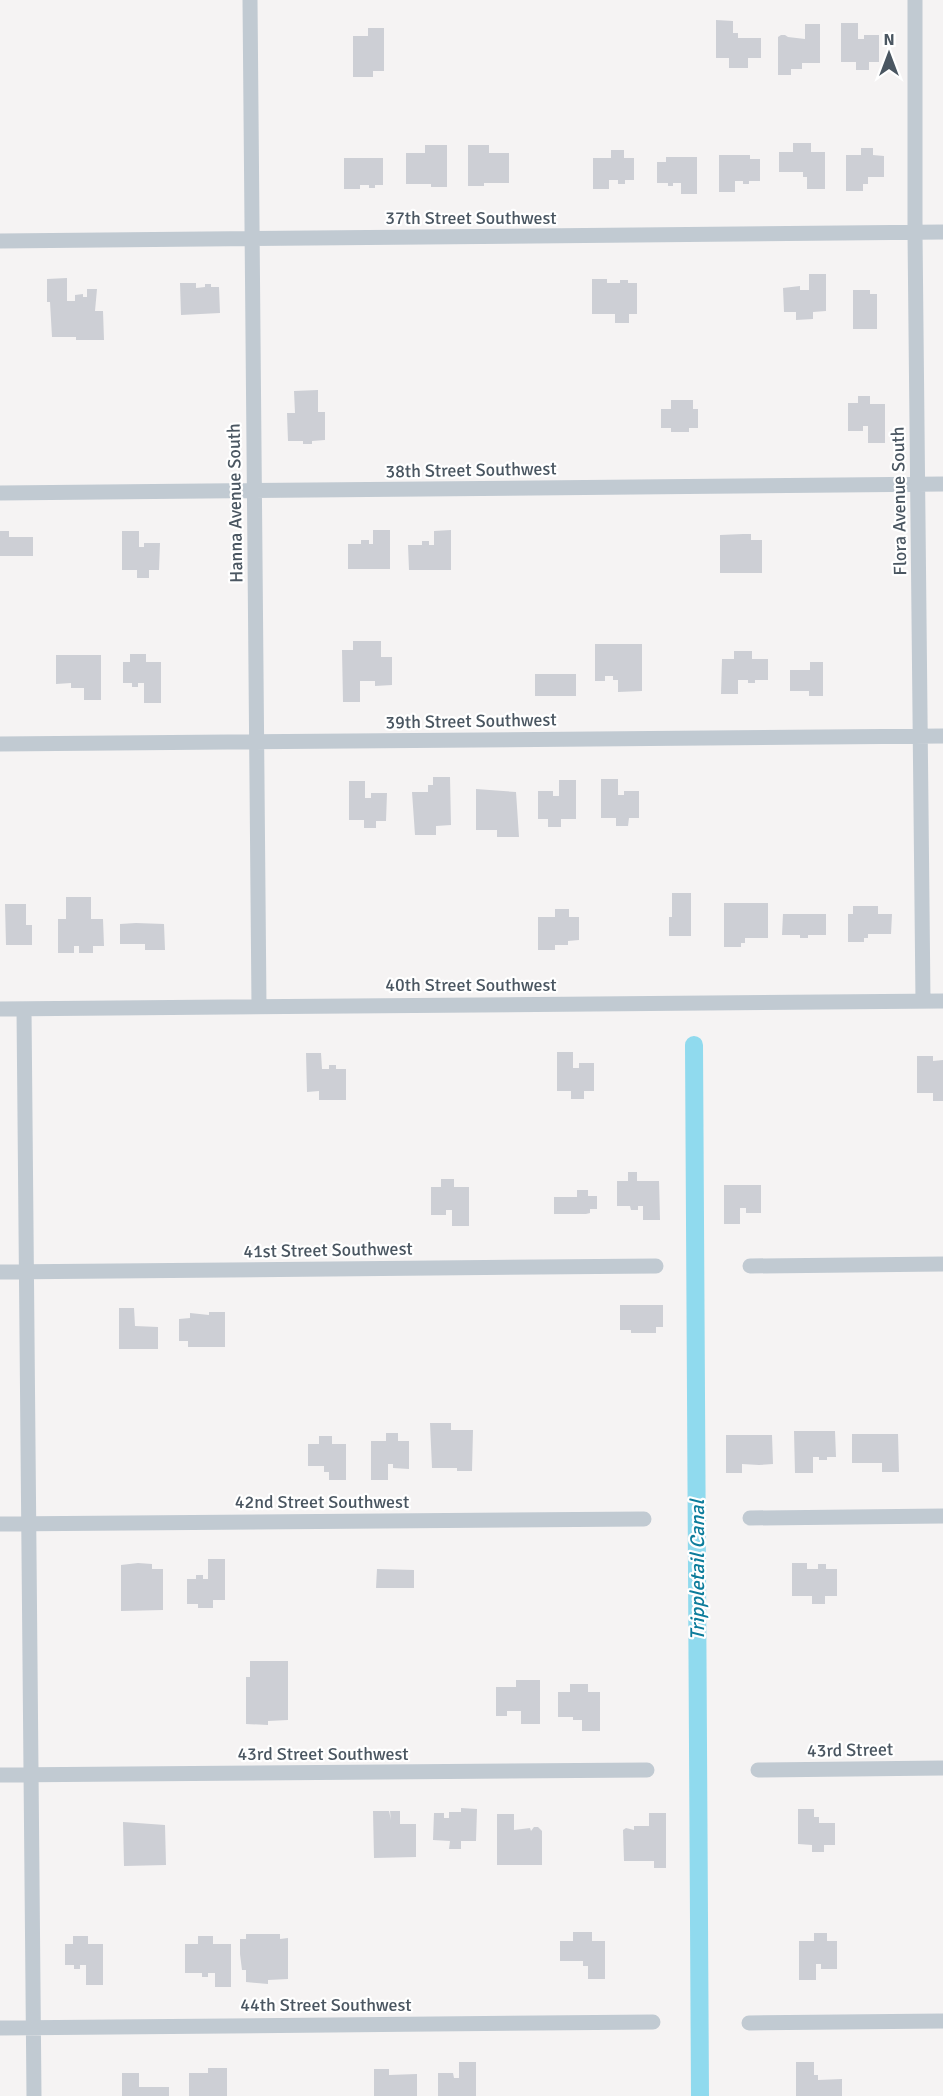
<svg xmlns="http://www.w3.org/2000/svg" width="943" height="2096" font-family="Signika,sans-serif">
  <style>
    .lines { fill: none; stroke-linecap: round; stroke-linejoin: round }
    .canal { stroke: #90daee; stroke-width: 18 }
    .building { fill: #cdcfd5 }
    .street { stroke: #c1cad2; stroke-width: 15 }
    .labels { text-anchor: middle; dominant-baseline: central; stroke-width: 4.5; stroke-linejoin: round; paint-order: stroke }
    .street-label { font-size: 18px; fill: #4a5661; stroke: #fff }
    .water-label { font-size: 20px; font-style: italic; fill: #0c7c9b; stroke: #fff }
  </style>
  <rect width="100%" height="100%" fill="#f5f3f3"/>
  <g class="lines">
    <path class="canal" d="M694,1045l6,1051"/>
  </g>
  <path class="building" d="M716,20l17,1v12h5v5h23v20h-13v10h-19v-10h-13z
    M841,23h17v16h6v-4h15v27h-10v8h-13v-8h-15z
    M805,24h15v39h-18v6h-11v6h-13v-38l3,-2h4l3,2 17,2z
    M368,28h16v43h-11v6h-20v-41h15z
    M793,143h18v9h14v37h-18v-12h-4v-5h-24v-20h14z
    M425,145h22v42h-16v-3h-25v-31h19z
    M468,145h21v8h20v30h-25v3h-16z
    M861,148h12v7l11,1v21h-16v7h-5v7h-17v-36h15z
    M611,150h13v8h10v22h-9v4h-7v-4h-9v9h-16v-31h18z
    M719,155h31v4h10v22h-11v3h-6v-3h-8v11h-16z
    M666,157h31v37h-16v-11h-8v3h-5v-3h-11v-21h9z
    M344,158h39v27h-8v3h-6v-3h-9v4h-16z
    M809,274h17v37l-13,1v7l-17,1v-8h-12l-1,-24 17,-2v4h9z
    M67,278v23h8v-6l8,-1v3h4v-8h10l-2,22h8l1,29h-28v-3h-24l-2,-35h-3v-23z
    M592,279h15v4h13v-3h8v3h9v31h-8v9h-14v-9h-23z
    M180,283h16v5l9,-1v-3h6v3h8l1,26 -39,2z
    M853,290h17v4h7v35h-24z
    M318,390v22h7v28l-13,1v3h-9v-3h-15l-1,-28h8l-1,-22z
    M858,396h12v8h15v39h-17v-17h-5v5h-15v-28h10z
    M671,400h22v9h5v19h-9v4h-18v-4h-10v-19h10z
    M373,530h17v39h-42v-25h13v-4h8v4h4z
    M451,530v40h-42l-1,-25h14v-4h7v4h5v-14z
    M0,531h9v6h24v19h-33z
    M122,531h17v16h5v-4h16l-1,27h-10v8h-12v-8h-15z
    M743,534h8v6h11v33h-42v-38z
    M353,641h28v16h11v28l-17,1v-5h-15v21h-17l-1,-52h11z
    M595,644h47v47l-24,1v-12h-5v-4h-8v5h-10z
    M734,651h18v8h16v21h-13v3h-7v-3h-10v14h-17l1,-35h12z
    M130,654h16v8h15v41h-17v-20h-6v4h-6v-4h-9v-21h7z
    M56,655h45v45h-17v-12h-13v-5l-15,1z
    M810,662h13v34h-14v-5h-19v-21h20z
    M535,674h41v22h-41z
    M433,777h17l1,48 -15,1v9h-21l-3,-43h16v-7h5z
    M601,779h17v16h6v-4h15v27h-10l-1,8h-12v-8h-15z
    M559,780h17v39h-15v8h-13v-8h-10v-28h15v5h6z
    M349,781h16v17h6v-5h16l-1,28h-10v7h-12v-8h-15z
    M476,789l40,3 3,45h-22v-7h-21z
    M672,893h19v43h-22v-19h3z
    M66,897h25v22h12l1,27h-11v7h-14v-7h-5v7h-16v-34h8z
    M724,903h44v35h-23v5h-4v4h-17z
    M5,904h21v21h6v20h-26z
    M853,906h25v8h14l-1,20h-23v4h-4v4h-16v-28h5z
    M555,909h14v8h10v23l-11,1v4h-13v5h-17v-33h17z
    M783,914h43v21h-18v3h-8v-3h-18z
    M136,923l28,1 1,26h-20v-6h-25v-20z
    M557,1052h16v16h6v-5h15v28h-10v8h-13v-8h-14z
    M306,1053h15l1,16h7v-4h7v4h10v31h-27v-9l-12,1z
    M917,1056h16v5l10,-1v41h-10v-8h-16z
    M628,1172h9v9h22l1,39h-17v-14h-5v4h-7l-1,-4h-13v-25h11z
    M441,1179h13v8h15v39h-17v-16h-6v5h-15v-28h10z
    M724,1185h37v28h-15v-5h-6v16h-16z
    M577,1190h11v6h9v13h-7v4l-4,1h-32v-17h23z
    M620,1305h43v22h-7v6h-25v-3h-11z
    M119,1308h15l1,18 23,1v22h-39z
    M209,1312h16v35h-37v-6h-9v-22l11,-1v-5l19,2z
    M430,1423h21v7h22l-1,41h-15v-3h-25z
    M794,1431h41l1,26h-9v3h-8v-3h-6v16h-18z
    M386,1433h12v8h11v28l-16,-1v-4h-5v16h-17v-39h15z
    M852,1434h46l1,38h-17v-9h-30z
    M726,1435h46l1,29 -14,1 -17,-1v9h-16z
    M319,1436h13v8h14v36h-17v-8h-5v-6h-16v-22h11z
    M208,1559h17v41h-12v8h-15v-4h-11v-25h9v-4h7v4h5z
    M138,1563l14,1v5h11v41l-42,1v-46z
    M792,1563h15v6h11v-5h8v5h11v27h-12v8h-13v-8h-20z
    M377,1569l37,1v18h-38z
    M250,1661h38v59l-20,1v4l-22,-1v-47h4z
    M516,1680h24v44h-19v-13h-14v5h-11v-29h20z
    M570,1684h18v8h12v39h-18v-11h-9v-3h-15v-25h12z
    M461,1808l16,1 -1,32h-15v8h-12l1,-8 -17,-1 1,-27h10v5h5v-6h12z
    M798,1809h16v8h5v6h16v22h-11v7h-12v-7l-14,-1z
    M373,1811h16l2,9 -1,-9h10v13h16v33l-42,1z
    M649,1813h17v55h-12v-7h-30l-1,-31 3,-2 8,2v-4h15z
    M497,1814h17v16l16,-2 1,3 3,-4h4l4,4v34h-45z
    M123,1822l42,3 1,40 -42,1z
    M573,1932h19v9h13v38h-17v-13h-5v-5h-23v-20h13z
    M814,1933h13v8h10v28h-16v-5h-5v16h-17v-39h15z
    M246,1934h34v5l8,-1v41l-20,1v4l-22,-2v-12h-4l-2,-16v-15h6z
    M73,1936h15v8h15v41h-17v-20h-6v4h-6v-4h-9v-21h8z
    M198,1936h15v8h18v43h-16v-14h-7v4h-6v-4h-17v-29h13z
    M459,2062h17v34h-38v-23h15l1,5h5z
    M796,2062h18v13h4v5l24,-1v17h-46z
    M208,2068h19v28h-38v-23h19z
    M374,2069h15v6l28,-1v22h-43z
    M122,2073h17v14h30v9h-47z"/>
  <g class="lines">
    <path class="street" d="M250,0l9,1006
      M915,0v233l8,768
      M0,241l943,-9
      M0,493l943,-9
      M0,744l943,-8
      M0,1009l943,-8
      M24,1009l10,1087
      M750,1266l193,-2
      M0,1272l656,-6
      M750,1518l193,-2
      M0,1524l644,-5
      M758,1770l185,-2
      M0,1775l647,-5
      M749,2023l194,-2
      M0,2028l653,-6"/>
  </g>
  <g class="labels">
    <g class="street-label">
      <text x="471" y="218">37th Street Southwest</text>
      <text transform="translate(471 470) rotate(-1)">38th Street Southwest</text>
      <text transform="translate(899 501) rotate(-91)">Flora Avenue South</text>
      <text transform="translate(235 503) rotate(-91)">Hanna Avenue South</text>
      <text transform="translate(471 721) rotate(-1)">39th Street Southwest</text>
      <text x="471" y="985">40th Street Southwest</text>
      <text transform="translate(328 1250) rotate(-1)">41st Street Southwest</text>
      <text x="322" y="1502">42nd Street Southwest</text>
      <text transform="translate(850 1750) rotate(-1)">43rd Street</text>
      <text x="323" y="1754">43rd Street Southwest</text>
      <text x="326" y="2005">44th Street Southwest</text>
    </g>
    <g class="water-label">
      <text transform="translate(697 1570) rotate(-90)">Trippletail Canal</text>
    </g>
  </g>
  <g transform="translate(889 54)" stroke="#ffffff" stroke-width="4.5" paint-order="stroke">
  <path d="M0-4.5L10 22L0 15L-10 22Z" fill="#4a5661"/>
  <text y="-9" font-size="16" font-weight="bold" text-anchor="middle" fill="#4a5661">N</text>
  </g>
</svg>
